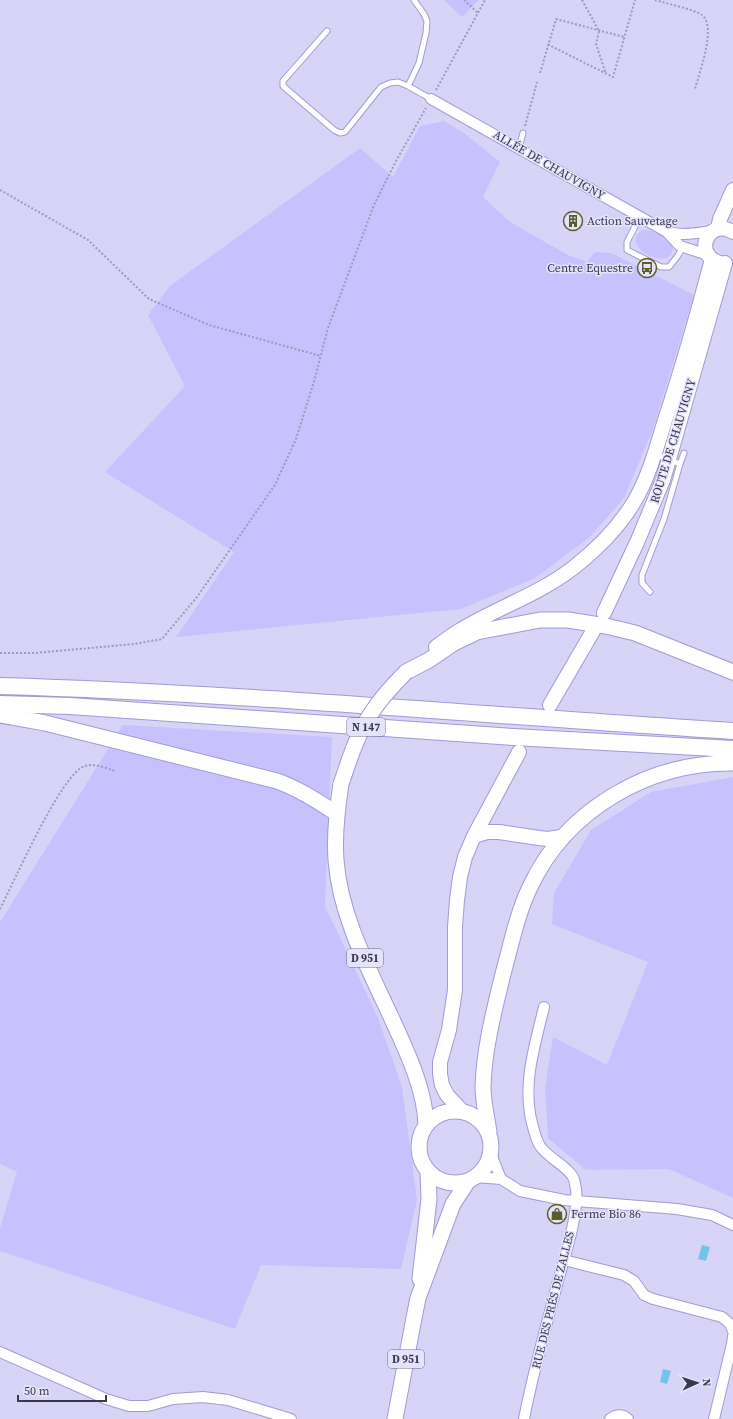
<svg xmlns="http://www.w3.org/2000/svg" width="733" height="1419" font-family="'Source Serif 4',serif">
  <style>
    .green { fill: #c7c1fd }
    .water { fill: #75c4e7 }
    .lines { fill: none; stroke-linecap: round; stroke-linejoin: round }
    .service-casing { stroke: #a09bd3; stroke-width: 7 }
    .minor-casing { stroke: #a09bd3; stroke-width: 12 }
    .secondary-casing { stroke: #a09bd3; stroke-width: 16 }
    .primary-casing { stroke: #a09bd3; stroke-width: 17 }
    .trunk-casing { stroke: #a09bd3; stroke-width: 18 }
    .path { stroke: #9d9ab9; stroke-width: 2; stroke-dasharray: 2 2; stroke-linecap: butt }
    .service { stroke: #fff; stroke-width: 5 }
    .minor { stroke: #fff; stroke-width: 10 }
    .secondary { stroke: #fff; stroke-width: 14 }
    .primary { stroke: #fff; stroke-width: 15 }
    .trunk { stroke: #fff; stroke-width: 16 }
    .primary-bridge-casing { stroke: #a09bd3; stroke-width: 17; stroke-linecap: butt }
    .primary-bridge { stroke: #fff; stroke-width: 15 }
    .labels { text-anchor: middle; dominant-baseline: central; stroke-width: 3; stroke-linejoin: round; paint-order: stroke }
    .shield { fill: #e4e3fb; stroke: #6d6b83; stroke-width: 1 }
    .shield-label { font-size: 11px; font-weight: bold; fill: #3a374f }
    .street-label { font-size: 12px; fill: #3a374f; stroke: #e4e3fb }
    .poi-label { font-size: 12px; fill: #3a374f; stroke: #e4e3fb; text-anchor: start }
  </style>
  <rect width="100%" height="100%" fill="#d7d4f8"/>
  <path class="green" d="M444,0h35l-17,17z
    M444,121l20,12 36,29 -17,35 27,25 58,33 19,7 8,-10 16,1 83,42 -41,134 -29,69 -34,39 -55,41 -74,31 -285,28 58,-85 -129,-80 80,-86 -37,-71 22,-29 190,-138 33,29 27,-51z
    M644,230c10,0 32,9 28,22 -1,3 -3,5 -6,6 -14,5 -46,-18 -22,-28z
    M123,725l209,12 -7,169 53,112 24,69 15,113 -16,69 -140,-4 -26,64 -235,-78v-23l17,-56 -17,-8v-242z
    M733,777v421l-64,-29 -83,1 -38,-32 -3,-50 8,-51 54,28 41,-103 -96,-38 2,-31 37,-63 60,-38z"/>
  <path class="water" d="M702,1245l8,2 -4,14 -8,-2z
    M663,1369l8,2 -4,13 -7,-2z"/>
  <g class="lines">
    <g class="service-casing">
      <path id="service" d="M327,31l-44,50v5l51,44 6,3 5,-1 36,-45 9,-4 8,-1 10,4 23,13
        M408,86l11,-23 7,-30 1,-12 -3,-7 -10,-14
        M519,148l4,-15
        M640,217l-13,25v8l34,17h8l8,-10 6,-10
        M655,454l25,10 4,-11
        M650,592l-8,-9v-8l22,-56 16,-55"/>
    </g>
    <g class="minor-casing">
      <path id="minor" d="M431,99l236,133c19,4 27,1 46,-1
        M667,232l13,14 28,9
        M491,1154l10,25 19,12 44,9 113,9 35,6 21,10
        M475,1177l26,2
        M564,1260l60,15 10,6 10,14 9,4 69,18 8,7 3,7
        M0,1352l106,47 23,7h19l25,-7 30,-2 25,3 63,19
        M524,1419c9,-47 22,-92 34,-138 7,-25 21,-68 18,-92 -1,-3 -1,-9 -3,-12 -6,-11 -25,-19 -33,-31 -4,-6 -6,-15 -8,-23 -10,-39 3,-78 12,-116
        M610,1419c6,-5 13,-5 18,0
        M714,1419l18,-75 1,-8"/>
    </g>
    <g class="secondary-casing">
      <path id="secondary" d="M718,229l2,-10 13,-29
        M720,263c-28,-8 -12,-46 13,-31
        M604,613l34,-73 25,-60 62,-217
        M436,647c8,-6 15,-11 23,-16 37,-23 79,-36 114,-63 23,-18 46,-41 61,-66 16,-27 23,-57 32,-85 17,-52 32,-105 46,-158
        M550,705l43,-74
        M474,836l13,-4h12l40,6 9,1 13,-2
        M462,1111l-15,-16 -5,-10 -2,-11v-12l9,-32 6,-40v-63l2,-27 3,-23 5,-20 9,-21 45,-84"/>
    </g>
    <g class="primary-casing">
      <path id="primary" d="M406,672l23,-12 25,-17 23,-11 63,-12h28l38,6 29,7 98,39
        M0,715l45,8 232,58c22,8 40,20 59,32
        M341,784c-4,26 -7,50 -5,76 4,56 33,109 56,159 15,33 33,70 34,106
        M419 1147a36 36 0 1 1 72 0a36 36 0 1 1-72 0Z
        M489,1132c-2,-14 -6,-30 -6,-45 1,-38 11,-76 20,-113 8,-29 14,-60 27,-87 36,-77 118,-125 203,-124
        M420,1279l9,-80 -1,-28
        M395,1419l18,-96 5,-25 35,-94 15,-23"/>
    </g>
    <g class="trunk-casing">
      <path id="trunk" d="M0,686c245,7 489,30 733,45
        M0,704l70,2 443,31 220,12"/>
    </g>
    <path class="path" d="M464,0l14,13
      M582,0l17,31 -3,13 10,30
      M655,0c10,3 41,10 47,15 15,12 -3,58 -7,74
      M548,44l5,3 60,30 22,-77
      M540,73l16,-54 68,18
      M436,90l49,-90
      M525,126l12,-44
      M0,190l88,50 61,59 60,26 112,31
      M0,653h35l99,-9 28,-5 35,-42 78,-112 21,-46 19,-61 13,-50 46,-123 22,-44 30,-53
      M0,909c13,-25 62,-137 85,-143 9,-3 21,2 30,5"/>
    <use href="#service" class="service"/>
    <use href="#minor" class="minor"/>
    <use href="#secondary" class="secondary"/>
    <use href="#primary" class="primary"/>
    <use href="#trunk" class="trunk"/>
    <g class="primary-bridge-casing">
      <path id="primary-bridge" d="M341,784c8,-23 15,-47 29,-69 10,-16 22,-29 36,-43"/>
    </g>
    <use href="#primary-bridge" class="primary-bridge"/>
  </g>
  <defs>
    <g id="building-ring" transform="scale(1)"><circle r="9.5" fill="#e4e3fb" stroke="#5d5d29" stroke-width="1.5"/><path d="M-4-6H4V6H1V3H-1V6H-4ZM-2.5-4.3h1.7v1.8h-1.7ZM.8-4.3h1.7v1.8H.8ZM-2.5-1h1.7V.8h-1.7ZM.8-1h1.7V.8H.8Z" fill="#5d5d29"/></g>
    <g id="bus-ring" transform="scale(1)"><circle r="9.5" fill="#e4e3fb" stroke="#5d5d29" stroke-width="1.5"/><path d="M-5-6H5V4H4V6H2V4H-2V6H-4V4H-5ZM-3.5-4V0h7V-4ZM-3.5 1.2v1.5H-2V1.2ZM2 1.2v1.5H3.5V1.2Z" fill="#5d5d29"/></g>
    <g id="shop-ring" transform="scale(1)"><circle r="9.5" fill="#e4e3fb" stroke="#5d5d29" stroke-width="1.5"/><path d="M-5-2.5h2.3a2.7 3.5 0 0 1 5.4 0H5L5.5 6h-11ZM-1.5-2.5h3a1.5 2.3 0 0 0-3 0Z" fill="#5d5d29"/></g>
  </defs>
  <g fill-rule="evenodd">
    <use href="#building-ring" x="573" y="221"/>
    <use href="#bus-ring" x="647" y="268"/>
    <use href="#shop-ring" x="557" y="1214"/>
  </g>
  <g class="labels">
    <g class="shield">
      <rect x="347" y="718" width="38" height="18" rx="3"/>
      <rect x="347" y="949" width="36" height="18" rx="3"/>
      <rect x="388" y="1350" width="36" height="18" rx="3"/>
    </g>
    <g class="shield-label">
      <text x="366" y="727">N 147</text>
      <text x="365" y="958">D 951</text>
      <text x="406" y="1359">D 951</text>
    </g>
    <g class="street-label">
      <text transform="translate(549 165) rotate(30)">ALLÉE DE CHAUVIGNY</text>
      <text transform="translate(673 441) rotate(-73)">ROUTE DE CHAUVIGNY</text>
      <text transform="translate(553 1300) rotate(-76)">RUE DES PRÉS DE ZALLES</text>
    </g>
    <g class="poi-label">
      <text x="587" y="221">Action Sauvetage</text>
      <text x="633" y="268" text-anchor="end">Centre Equestre</text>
      <text x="571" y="1214">Ferme Bio 86</text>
    </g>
  </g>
  <g transform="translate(697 1383) rotate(87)" stroke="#e4e3fb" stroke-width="3" paint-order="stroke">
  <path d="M0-3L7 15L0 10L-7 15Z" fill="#3a374f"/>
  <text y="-6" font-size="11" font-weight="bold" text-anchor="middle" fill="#3a374f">N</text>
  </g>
  <path d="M18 1395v6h88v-6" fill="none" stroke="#3a374f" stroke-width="2"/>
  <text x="24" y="1395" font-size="12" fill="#3a374f" stroke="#e4e3fb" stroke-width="3" paint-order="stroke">50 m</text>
</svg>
